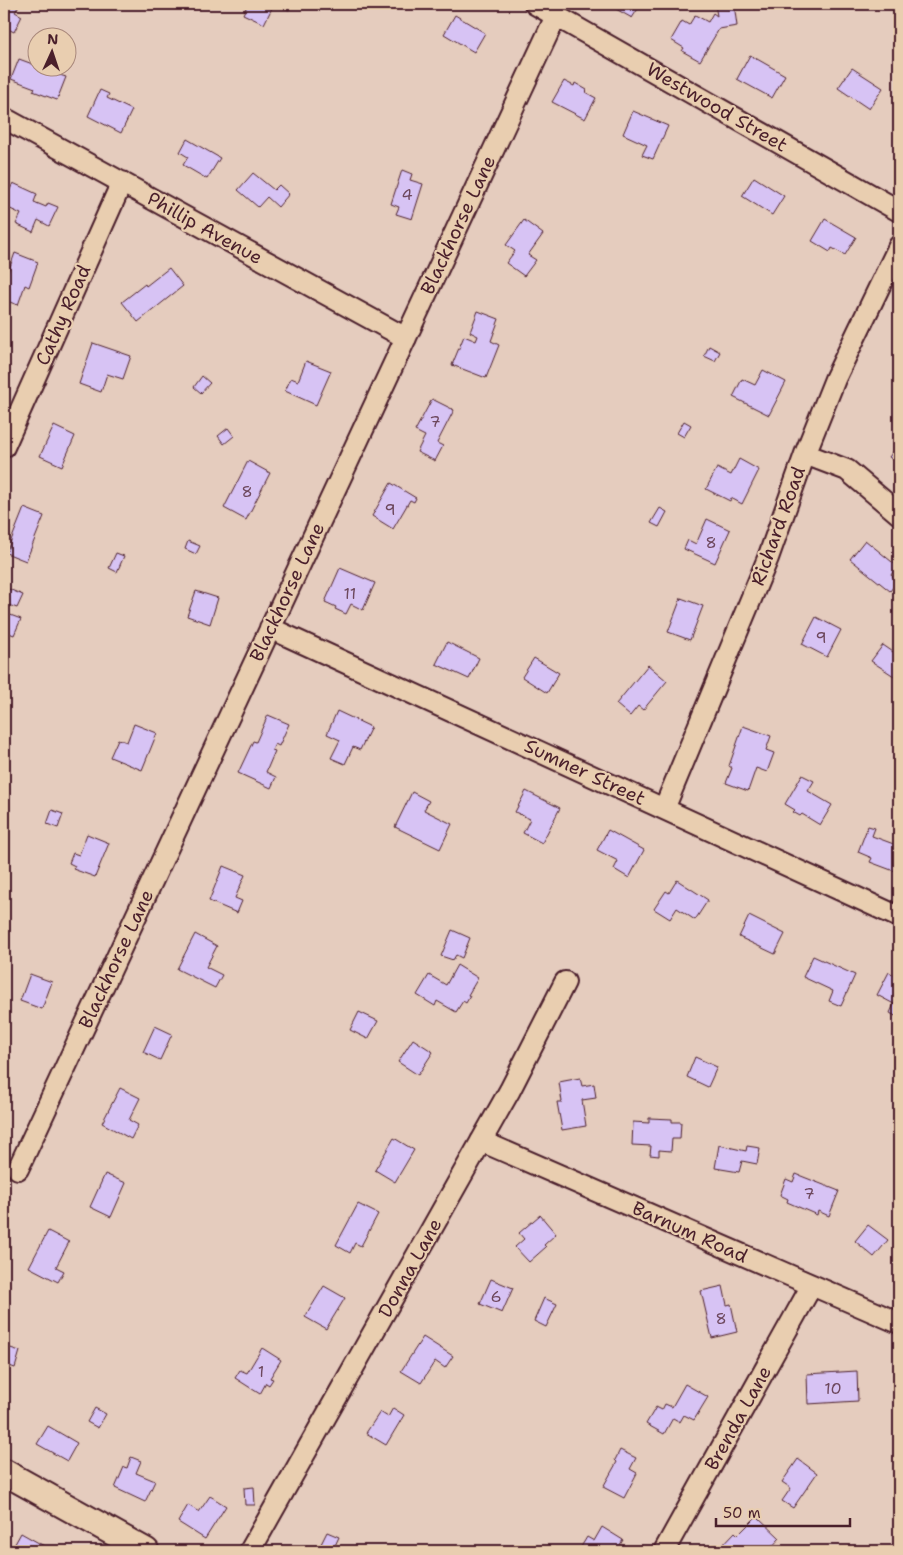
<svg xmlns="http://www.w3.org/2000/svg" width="903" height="1555" font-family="'Shantell Sans',sans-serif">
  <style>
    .building { fill: #d7c3f4; stroke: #4a1f2b }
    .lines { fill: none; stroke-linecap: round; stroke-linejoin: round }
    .minor-casing { stroke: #4a1f2b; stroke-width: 24 }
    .tertiary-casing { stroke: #4a1f2b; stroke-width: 29 }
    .minor { stroke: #e9ceb0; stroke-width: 20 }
    .tertiary { stroke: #e9ceb0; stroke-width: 25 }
    .labels { text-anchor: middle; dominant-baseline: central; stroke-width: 4.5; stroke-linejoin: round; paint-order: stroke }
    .number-label { font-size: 16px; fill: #6d485d }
    .street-label { font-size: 19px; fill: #4a1f2b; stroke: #e9ceb0 }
  </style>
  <rect width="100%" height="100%" fill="#e5ccbe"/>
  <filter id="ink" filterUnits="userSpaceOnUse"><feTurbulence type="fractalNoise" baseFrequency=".02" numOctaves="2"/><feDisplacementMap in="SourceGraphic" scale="10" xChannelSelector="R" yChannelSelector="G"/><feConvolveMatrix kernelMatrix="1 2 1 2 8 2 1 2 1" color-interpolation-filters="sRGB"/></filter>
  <g filter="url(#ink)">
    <path class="building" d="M4,4h16l-5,8 7,4 -8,16 -10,-5z
      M248,4h26l-10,20 -21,-10z
      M276,4h16l-3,6z
      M607,4h34l-9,14z
      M715,4h19l3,22 -18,3 -19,32 -18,-10 2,-3 -13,-8 11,-19 7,4 6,-10 13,7 5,-9 4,3z
      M455,15l30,18 -11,19 -30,-18z
      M750,55l35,20 -13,23 -35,-19z
      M19,59l19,7v2l28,9 -9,23 -24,-9 2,-3 -24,-9z
      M852,68l31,20 -14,21 -31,-21z
      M564,81l10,5 1,-3 12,7 -2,2 11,6 -11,21 -33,-17z
      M100,90l9,4 -2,4 25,12 -11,23 -33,-17z
      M633,111l35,15 -15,33 -11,-4 5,-10 -24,-11z
      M187,139l33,19 -13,21 -24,-14 5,-8 -8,-5z
      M402,170l10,4 -2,6 13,4 -11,35 -16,-5 3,-7 -8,-3z
      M253,173l21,17 5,-5 10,9 -11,13 -11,-10 -9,10 -20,-17z
      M754,177l30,19 -12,19 -30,-19z
      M13,183l24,11 -3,8 12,5 2,-4 10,4 -9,19 -11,-6 -5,12 -17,-8 5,-10 -17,-8v-4z
      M825,219l31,18 -11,18 -13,-7 -2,4 -18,-11z
      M524,220l19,14 -15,21 8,5 -12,16 -18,-13 9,-12 -9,-6z
      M15,253l23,9 -9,25 -4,-2 -7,20 -14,-5v-17z
      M169,268l14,18 -45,36 -16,-20 23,-18 1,2z
      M478,311l21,8 -8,22 8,4 -13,33 -34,-13 12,-29 12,5 2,-5 -8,-4z
      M93,343l38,13 -8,23 -16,-5 -6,18 -22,-8z
      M709,346l11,6 -5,9 -11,-5z
      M306,361l25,10 -15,34 -31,-14 6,-13 7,3z
      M763,370l23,12 -17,33 -36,-18 9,-18 13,6z
      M202,376l8,7 -9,10 -7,-6z
      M432,399l22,11 -17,33 6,3 -8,15 -18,-9 8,-16 -10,-5z
      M684,421l7,4 -7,12 -7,-4z
      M54,426l21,10 -13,30 -22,-10z
      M228,428l6,8 -10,8 -6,-8z
      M899,444v20l-10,-7z
      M739,459l20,11 -17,34 -11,-6 -1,3 -24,-12 11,-21 14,7z
      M248,461l22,12 -24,47 -22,-12z
      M391,483l25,15 -2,4 -4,-2 -17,29 -21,-13z
      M24,508l20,8 -18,45 -20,-8z
      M660,508l7,4 -8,15 -8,-4z
      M707,519l23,11 -15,33 -31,-14 4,-9 8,4z
      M865,540l32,26 -6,9 7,6 -8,10 -40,-32z
      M188,541l12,5 -4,8 -11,-5z
      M116,553l8,3 -7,16 -8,-4z
      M340,568l35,15 -12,27 -12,-6 -5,10 -11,-5 1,-2 -11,-5z
      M4,587l19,8 -6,13 -8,-3 -4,8 16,6 -7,16 -10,-4z
      M196,591l22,7 -8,26 -23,-8z
      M681,598l22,8 -13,34 -22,-8z
      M816,617l25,13 -14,27 -25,-13z
      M447,642l32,16 -10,21 -33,-15z
      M883,645l16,11v19l-2,3 -26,-17z
      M534,658l25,15 -12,20 -25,-16z
      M648,665l19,16 -24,29 -5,-4 -8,10 -14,-12z
      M337,711l34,16 -11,23 -7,-3 -8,17 -14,-6 9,-18 -13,-6z
      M268,715l21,9 -10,22 -4,-2 -3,6 3,1 -9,21 10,5 -5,11 -33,-15 15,-32 3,1z
      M134,724l23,9 -15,37 -32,-13 8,-18 9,3z
      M743,726l28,10 -5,14 8,3 -7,19 -11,-4 -8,23 -22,-8 6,-15 -3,-2z
      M802,775l12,6 -6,10 24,14 -12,20 -18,-11 -2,2 -7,-4 2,-2 -10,-6z
      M526,791l34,17 -18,35 -19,-10 7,-14 -15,-7z
      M412,792l17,9 -5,9 28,14 -12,25 -45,-22z
      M52,810l11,4 -5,14 -11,-4z
      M868,826l7,2 -3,8 27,10v12l-5,13 -24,-9 2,-4 -14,-6z
      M608,830l36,20 -15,28 -15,-9 4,-8 -21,-11z
      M87,834l22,9 -14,34 -22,-8 2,-3 -6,-3 4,-10 6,2z
      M223,866l22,9 -10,23 7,3 -5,12 -28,-12z
      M677,880l31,20 -13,20 -18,-12 -7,11 -16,-10 12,-18 3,2z
      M749,916l36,18 -10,20 -36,-17z
      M452,930l18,8 -8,20 -6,-3 -3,5 -12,-4z
      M195,934l22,12 -11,21 16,8 -7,13 -38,-19z
      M813,956l42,19 -14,31 -12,-5 4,-10 -30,-14z
      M457,965l21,13 -10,17 2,1 -4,7 -3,-2 -7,11 -19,-11 -2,5 -18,-11 12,-20 17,10z
      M889,972l10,6v40l-9,-5 4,-9 -17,-9z
      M30,974l22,8 -10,27 -22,-8z
      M359,1012l19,9 -10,18 -18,-9z
      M155,1026l17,8 -12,26 -17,-8z
      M413,1039l20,13 -15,23 -20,-13z
      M695,1057l22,10 -9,20 -21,-10z
      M580,1078l2,8 12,-2 2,14 -14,2 4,26 -24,4 -5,-28h5l-3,-20z
      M120,1088l20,10 -11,22 9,5 -7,14 -29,-16z
      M649,1118l23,1v3h9l-1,17h-8l-1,12 -12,-1v6l-9,-1 1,-9 -19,-1 1,-23 16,1z
      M394,1138l20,12 -19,32 -20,-12z
      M719,1145l27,6 1,-5 13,2 -3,16 -15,-3 -3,11 -24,-4z
      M105,1174l21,9 -15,34 -21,-10z
      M796,1174l43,17 -10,25 -11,-5 -1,4 -30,-13 1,-3 -8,-4 6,-16 7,3z
      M358,1204l20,10 -17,32 -6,-3 -5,10 -14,-8z
      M540,1215l16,19 -12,11 2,2 -17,15 -14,-15 9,-8 -5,-6z
      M868,1225l20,15 -14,17 -19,-16z
      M48,1231l21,11 -13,25 8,4 -6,11 -29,-15z
      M491,1279l22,9 -11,25 -22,-9z
      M324,1286l21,12 -19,31 -21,-12z
      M723,1286l4,19 4,-1 6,28 -25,6 -11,-47z
      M544,1298l13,6 -11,23 -12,-6z
      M423,1337l30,19 -8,12 -10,-7 -14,22 -20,-12z
      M4,1346l16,5 -5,17 -11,-4z
      M262,1348l19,12 -11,18 3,1 -4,6 -3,-2 -6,11 -25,-16 5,-8 7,3z
      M857,1371l1,30 -50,3 -1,-30z
      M685,1384l23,13 -14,23 -10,-5 -4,7 -7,-4 -9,16 -18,-10 10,-17 6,3 3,-6 7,3z
      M95,1408l11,6 -8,14 -11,-6z
      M393,1408l11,7 -18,30 -20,-12 14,-21 8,5z
      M48,1426l29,17 -10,18 -30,-17z
      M620,1450l16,8 -6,11 7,4 -13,25 -21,-11 14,-25 -2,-2z
      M131,1457l10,4 -5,12 19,8 -10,21 -30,-14 9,-21 3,1z
      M798,1459l19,14 -24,35 -11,-7 9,-13 -9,-6z
      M254,1487l1,18h-10l-1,-17z
      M210,1496l16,10 -21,33 -27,-17 10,-17 11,7z
      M757,1516l23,22 -12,13h-51l18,-19 3,3z
      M602,1527l21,13 -7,11h-28l-7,-4 6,-10 7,4z
      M327,1532l12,5 -6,13 -12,-6z
      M21,1533l32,18h-42z"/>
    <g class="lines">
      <g class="minor-casing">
        <path id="minor" d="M535,4l364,207
          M4,118l402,220
          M4,447l118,-265
          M805,454l42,16 52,44
          M270,628l629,289
          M664,809l104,-251 37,-104 30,-75 64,-133
          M481,1141l418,182
          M18,1169l538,-1153
          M250,1551l260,-461 55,-108
          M664,1551l148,-266"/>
      </g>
      <g class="tertiary-casing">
        <path id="tertiary" d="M4,1472l142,79"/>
      </g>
      <use href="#minor" class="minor"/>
      <use href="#tertiary" class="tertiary"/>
    </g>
  </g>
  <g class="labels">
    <g class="number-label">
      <text x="407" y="194">4</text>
      <text x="435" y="421">7</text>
      <text x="247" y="491">8</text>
      <text x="390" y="509">9</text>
      <text x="711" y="542">8</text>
      <text x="350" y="593">11</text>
      <text x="821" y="637">9</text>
      <text x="809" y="1193">7</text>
      <text x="496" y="1296">6</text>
      <text x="721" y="1318">8</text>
      <text x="261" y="1371">1</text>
      <text x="833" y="1388">10</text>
    </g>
    <g class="street-label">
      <text transform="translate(717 107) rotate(30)">Westwood Street</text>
      <text transform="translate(458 225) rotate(-65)">Blackhorse Lane</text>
      <text transform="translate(205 228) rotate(29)">Phillip Avenue</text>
      <text transform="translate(63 315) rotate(-66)">Cathy Road</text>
      <text transform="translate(778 526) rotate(-70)">Richard Road</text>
      <text transform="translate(287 592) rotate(-65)">Blackhorse Lane</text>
      <text transform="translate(585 772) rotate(25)">Sumner Street</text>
      <text transform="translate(116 959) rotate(-65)">Blackhorse Lane</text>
      <text transform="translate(690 1232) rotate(24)">Barnum Road</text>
      <text transform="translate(410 1268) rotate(-61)">Donna Lane</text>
      <text transform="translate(738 1418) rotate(-61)">Brenda Lane</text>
    </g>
  </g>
  <rect width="903" height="1555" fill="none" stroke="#e9ceb0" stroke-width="20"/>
  <rect x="10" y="10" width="883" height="1535" fill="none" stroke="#4a1f2b" stroke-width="2" filter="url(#ink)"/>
  <g transform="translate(52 52) rotate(3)"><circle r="24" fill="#e9ceb0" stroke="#a9887b"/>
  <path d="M0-4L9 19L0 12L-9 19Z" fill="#4a1f2b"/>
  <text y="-8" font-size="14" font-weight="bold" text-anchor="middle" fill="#4a1f2b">N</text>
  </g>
  <path d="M716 1518v8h134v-8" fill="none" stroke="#4a1f2b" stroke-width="2.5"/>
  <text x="723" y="1518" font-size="15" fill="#4a1f2b" stroke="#e9ceb0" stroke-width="4" paint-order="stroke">50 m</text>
</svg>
